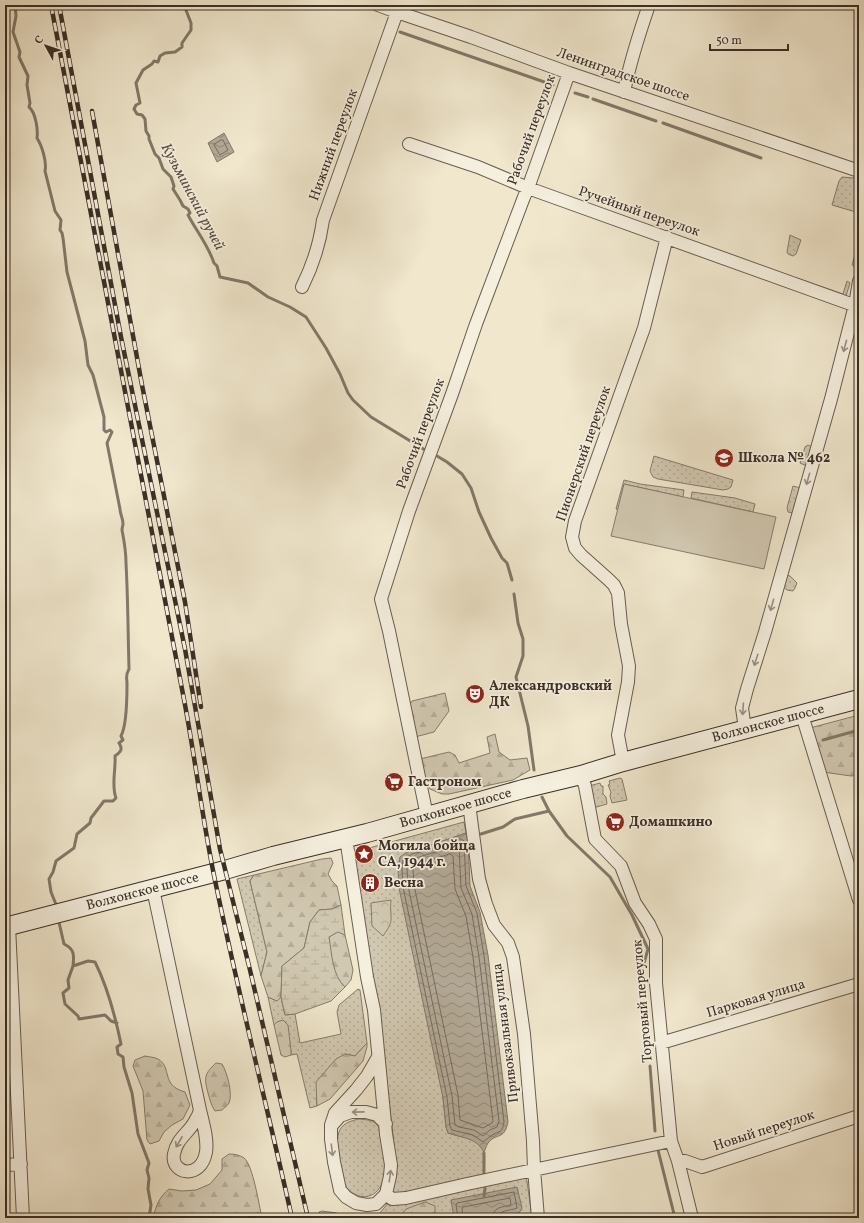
<svg xmlns="http://www.w3.org/2000/svg" width="864" height="1223" font-family="Vollkorn,serif">
  <style>
    .grass { fill: url(#grass-dots); stroke: #867c6c }
    .forest { fill: url(#forest-firs); stroke: #867c6c }
    .wetland { fill: url(#wetland-marsh); stroke: #867c6c }
    .park { fill: url(#park-crowns); stroke: #867c6c }
    .garden { fill: #d1c8b1; stroke: #867c6c }
    .water { fill: url(#water-waves); stroke: #827869 }
    .lines { fill: none; stroke-linecap: round; stroke-linejoin: round }
    .shore { stroke: #766c5e; stroke-width: 1 }
    .stream { stroke: #827869; stroke-width: 3 }
    .minor-casing { stroke: #685d50; stroke-width: 14 }
    .secondary-casing { stroke: #3b2f27; stroke-width: 20 }
    .minor { stroke: #f5efde; stroke-width: 12 }
    .secondary { stroke: #f5efde; stroke-width: 18 }
    .rail-casing { stroke: #3b2f27; stroke-width: 4.5 }
    .rail { stroke: #f5efde; stroke-width: 3; stroke-dasharray: 9; stroke-linecap: butt }
    .oneway { stroke: #988f82 }
    .labels { text-anchor: middle; dominant-baseline: central; stroke-width: 3.5; stroke-linejoin: round; paint-order: stroke }
    .street-label { font-size: 14px; fill: #3b2f27; stroke: #f5efde }
    .poi-label { font-size: 14px; font-weight: bold; fill: #3b2f27; stroke: #f5efde; text-anchor: start }
    .water-label { font-size: 15px; font-style: italic; fill: #594d42; stroke: #f5efde }
  </style>
  <defs>
    <pattern id="grass-dots" width="8" height="8" patternUnits="userSpaceOnUse"><rect width="8" height="8" fill="#d1c8b1"/><path d="M2 2h.1M6 6h.1" fill="none" stroke="#b4ac98" stroke-width="1.8" stroke-linecap="round"/></pattern>
    <pattern id="forest-firs" width="22" height="20" patternUnits="userSpaceOnUse"><rect width="22" height="20" fill="#d1c8b1"/><path d="M5 1l3.5 6h-7zM16 11l3.5 6h-7z" fill="#b4ac98"/></pattern>
    <pattern id="wetland-marsh" width="20" height="14" patternUnits="userSpaceOnUse"><rect width="20" height="14" fill="#d1c8b1"/><path d="M1 5h8M5 5V1M11 12h8M15 12V8" fill="none" stroke="#b4ac98"/></pattern>
    <pattern id="park-crowns" width="20" height="18" patternUnits="userSpaceOnUse"><rect width="20" height="18" fill="#d1c8b1"/><path d="M2 6a3 3 0 1 1 6 0M12 15a3 3 0 1 1 6 0" fill="none" stroke="#b4ac98"/></pattern>
    <pattern id="water-waves" width="16" height="10" patternUnits="userSpaceOnUse"><rect width="16" height="10" fill="#b2a895"/><path d="M0 5q4-4 8 0t8 0" fill="none" stroke="#92897a"/></pattern>
  </defs>
  <rect width="100%" height="100%" fill="#f0e7cd"/>
  <filter id="stains"><feTurbulence type="fractalNoise" baseFrequency=".005" numOctaves="4"/><feColorMatrix values="0 0 0 0 .2 0 0 0 0 .09 0 0 0 0 .02 0 0 0 .5 -.17"/></filter>
  <radialGradient id="worn" r=".72"><stop offset=".6" stop-color="#630" stop-opacity="0"/><stop offset="1" stop-color="#630" stop-opacity=".3"/></radialGradient>
  <path class="grass" d="M842,177l11,1 6,1v34l-27,-8 7,-24z
    M790,235l11,5 -5,14 -3,2 -5,-2 -1,-2z
    M859,240v25l-1,3 -6,-3z
    M797,278l46,16 4,-13 3,2 -4,13 -2,1 -46,-16z
    M808,445l4,2 -5,19 -7,-3 5,-16z
    M654,456l79,24 -2,7 -3,2 -5,1 -65,-11 -5,-2 -3,-6z
    M624,480l16,4 44,6 -1,7 -59,-13 -6,26 -2,-1z
    M793,486l8,2 -8,25 -5,-1 -1,-4z
    M692,492l43,6 20,6 -2,8 -62,-14z
    M786,575l4,1 7,7 -2,5 -2,3 -6,-1 -5,-4z
    M620,778l2,1 5,21 -15,3 -2,-7 1,-4 -3,-7 2,-1 -1,-3z
    M600,783l1,3h2v8l3,3 1,7 -14,4 -4,-22z
    M464,822l2,11 -29,10 6,255 3,29 2,6c12,4 33,5 36,19 1,7 0,16 0,23l-82,20 -9,-2 3,-33 -17,-143 -26,-151 5,-11 4,-5z
    M254,875l-4,6 17,71 -6,24 -24,-97z
    M358,989l2,1 7,53 -12,13 -10,-2 -29,44 1,8 -7,2 -13,-54 -6,1v-5l-14,-28 -3,3 -6,-28 9,4 4,-4 4,18 10,-1 5,29 41,-9 -4,-22 2,-7z
    M359,1119c6,1 15,0 19,7 7,9 9,44 5,55 -7,20 -26,20 -38,5 -3,-15 -15,-51 -1,-61 3,-3 10,-5 15,-6z
    M525,1177l2,4 5,37h-152v-5l8,-10 8,2 36,-9z"/>
  <path class="forest" d="M445,693l4,18 -15,21 -19,5 -6,-31 3,-5z
    M859,715v60l-8,1 -28,-4 -13,-44z
    M495,734l4,18 11,8 17,-2 3,12 -17,10 -64,14h-7l-12,-5 -6,-11 -4,-19 29,-7 6,3 4,8 31,-10 -3,-16z
    M331,858l2,5 -5,11 4,7 5,5 4,19 -9,4 -13,1 -9,12 -6,26 -22,18 -1,31 -4,4 -9,-4 -7,-21 6,-24 -17,-71 4,-6 68,-16z
    M338,931l7,4 8,35 -2,10 -6,7c-14,-12 -14,-33 -16,-50z
    M283,1020l5,5 3,25v5l-6,2 -4,-2 -7,-30 3,-3z
    M367,1043v4l-4,14 -33,38 -13,7 -1,-24 20,-23 9,-5 10,2z
    M145,1056c4,1 9,1 13,3 15,9 2,26 27,33l5,13 -7,14 -11,6 -8,7 -5,9 -9,3 -3,-4 -4,-49 -10,-25 2,-6z
    M216,1063l6,1c5,8 11,30 7,39 -1,2 -5,5 -7,7l-7,1c-4,-6 -5,-11 -7,-18 -4,-15 -4,-19 8,-30z
    M229,1154c5,0 11,1 15,4 9,7 15,47 18,60h-109c3,-12 6,-21 16,-29l13,2 14,-1 14,-6 12,-14v-11z
    M425,1202l10,4v10l2,2h-37v-1l6,-8z
    M322,1211l15,2 2,5h-22l2,-6z"/>
  <path class="wetland" d="M341,905l4,30 -7,-3 -9,5c3,17 3,38 16,50l-14,14 -36,13 -10,1 -4,-18 1,-31 22,-18 6,-26 9,-12 13,-1z"/>
  <path class="park" d="M391,900c-2,19 5,18 -8,36l-11,-10 -1,-23z"/>
  <path class="garden" d="M624,484l152,33 -12,52 -153,-33z"/>
  <path class="water" d="M224,133l10,19 -17,10 -9,-19z
    M466,833l2,5 2,48 10,26 8,43 20,167c-4,19 -11,10 -20,21 -2,3 -3,7 -4,10 -6,-15 -22,-15 -36,-20l-2,-6 -3,-29 -44,-210 -1,-19 2,-12 10,-7 27,-7z
    M517,1187l5,21 -3,5 -27,5h-38l-3,-18z"/>
  <g class="lines">
    <path class="shore" d="M221,140h2l5,10 -8,5 -6,-10z
      M461,839l3,2 2,45 11,27 7,43 20,166c-2,10 -2,8 -10,12 -4,2 -8,6 -11,8l-10,-7 -21,-5 -2,-4 -3,-29 -44,-210 -1,-18 1,-9 9,-6 27,-7z
      M456,846l3,1 2,41 11,26 7,43 20,164 -2,6 -7,3 -7,6 -9,-6 -15,-3 -4,-2 -3,-29 -44,-210 -1,-17 1,-7c12,-7 34,-11 48,-16z
      M450,854l3,2 2,33 11,27 7,41 20,164 -1,2 -9,5 -23,-8 -2,-25 -44,-210 -1,-16 1,-3z
      M458,1218l-2,-13 1,-2 57,-11 3,16c-6,3 -18,1 -20,10
      M463,1218l-1,-9 1,-2 47,-9 1,7c-9,2 -18,2 -19,13"/>
    <path class="stream" d="M15,5l1,11 -3,16 7,20 -1,5 9,19 -1,9 3,18 -1,4c7,6 9,23 8,31 5,8 10,24 8,33l10,40 6,9 -1,10 2,3 1,5 4,34 18,69 3,24 5,10 11,42v13l2,2 4,-2 2,2 -5,11 13,66c0,5 3,9 3,15 0,2 -1,3 -1,6 2,10 4,22 4,33 2,36 2,71 3,106 -4,7 -2,8 -2,15 0,13 0,41 -6,52l2,4 -4,3c4,6 2,9 -4,13 1,14 -4,29 1,42l-3,3h-9l-13,17 -1,5 -13,11 -3,14 -18,13 -3,11 -4,7 2,13 6,15
      M184,5l7,18v7l-9,13v4l-7,5 -10,1 -5,3 -2,6 -4,-1 -2,3 -9,6 -7,13 4,20 -4,2 -2,4 3,5 5,1 3,4 1,12 3,5v3l6,15 4,4 4,11 8,8 3,9 -1,3 7,11 3,6 5,3 2,4 -2,2c9,17 20,30 26,48l3,3 3,11 28,6 20,14 22,10 16,10 20,31 14,26 8,19 5,7 18,17 54,33
      M400,32l153,53
      M575,93l13,4
      M593,99l63,22
      M663,123l98,35
      M437,456l10,6 15,12 9,14 8,24 12,26 11,20 5,5 5,17
      M514,594l4,29 5,16v17l-7,21 12,49 6,44
      M823,740l36,-10
      M542,797l7,14 18,25 43,41 22,38 16,34 -4,14 -4,5 -1,5 4,4 -1,15
      M481,834l22,-7 12,-8 34,-8
      M58,918l6,26c11,5 10,12 9,22l15,-5 7,1c13,26 20,53 26,82l-4,3 1,7 5,3 1,10 8,26 6,41 11,29 -2,7 2,8 -1,11 3,16 -2,13
      M73,966l-5,14 1,8 -6,5 2,11 13,12 1,3 26,-4 6,6 6,2
      M643,1009l6,45
      M650,1066l5,65
      M658,1150l17,68
      M484,1175v-22
      M484,1196l1,-8"/>
    <g class="minor-casing">
      <path id="minor" d="M378,5l19,7 74,25 98,36 290,98
        M624,92c6,-30 15,-58 25,-87
        M409,144l69,23 50,21 331,119
        M302,287c10,-20 18,-45 21,-67l74,-208
        M802,715l57,185
        M745,729l-3,-21 5,-19 18,-57 66,-233 24,-94 4,-24
        M623,762l-5,-27 10,-53 1,-16 -8,-42 -3,-31 -4,-8 -5,-5 -28,-25 -6,-7 -3,-11 3,-16 69,-193 23,-91
        M581,775l4,11 10,53 26,27 14,37 14,21 7,15v44l15,158 7,20 14,57
        M469,804l10,75 7,25 8,21 14,18 5,14 11,77 9,107 1,28 4,49
        M427,816l-38,-185 -8,-32 28,-88 43,-117 24,-70 48,-127 4,-9 41,-115
        M346,838l21,139 7,33 12,124 5,31 -1,11 -4,18 -10,10 -9,1 -11,-2 -10,-6 -6,-7 -6,-28 -3,-23v-14l4,-12 21,-23 11,-14 11,-19
        M153,889l47,221c3,13 8,29 6,42 -5,29 -36,22 -32,2 3,-16 14,-20 21,-33 2,-3 4,-7 5,-11
        M9,926l14,292
        M661,1043l198,-59
        M332,1125l8,-9 11,-4h15l11,3 9,9
        M678,1161h7l17,6 157,-51
        M5,1165l16,-1
        M386,1194l6,5 14,-1 61,-14 204,-43"/>
    </g>
    <g class="secondary-casing">
      <g id="secondary">
        <path id="s1" d="M5,927l220,-57 48,-14 94,-23 156,-44 58,-14 42,-13 236,-63"/>
      </g>
    </g>
    <use href="#minor" class="minor"/>
    <use href="#secondary" class="secondary"/>
    <g class="rail-casing">
      <path id="rail" d="M51,5c44,228 87,456 131,684 13,65 20,131 34,196 23,111 51,222 76,333
        M59,5l62,332 64,312 35,200 30,121 58,248
        M92,111l50,274 43,217 16,105"/>
    </g>
    <use href="#rail" class="rail"/>
  </g>
  <defs><path id="oneway-shaft" d="M-6 0H5M1.5-3L5.5 0L1.5 3" fill="none" stroke-width="1.6" stroke-linecap="round" stroke-linejoin="round"/></defs>
  <g class="oneway">
    <use href="#oneway-shaft" transform="translate(845 346) rotate(105)"/>
    <use href="#oneway-shaft" transform="translate(808 479) rotate(106)"/>
    <use href="#oneway-shaft" transform="translate(772 605) rotate(106)"/>
    <use href="#oneway-shaft" transform="translate(756 660) rotate(108)"/>
    <use href="#oneway-shaft" transform="translate(743 709) rotate(94)"/>
    <use href="#oneway-shaft" transform="translate(358 1112) rotate(179)"/>
    <use href="#oneway-shaft" transform="translate(179 1142) rotate(120)"/>
    <use href="#oneway-shaft" transform="translate(332 1150) rotate(83)"/>
    <use href="#oneway-shaft" transform="translate(390 1176) rotate(-82)"/>
  </g>
  <defs>
    <g id="school-disc" transform="scale(1)"><circle r="9.5" fill="#8f2418" stroke="#f5efde"/><path d="M0-5L7-2L0 1L-7-2ZM-4 1L0 2.5L4 1V4Q0 6-4 4Z" fill="#fff"/></g>
    <g id="theatre-disc" transform="scale(1)"><circle r="9.5" fill="#8f2418" stroke="#f5efde"/><path d="M-5-5.5Q0-4 5-5.5V0Q5 5 0 6Q-5 5-5 0ZM-3.3-2.5H-1v1.5H-3.3ZM1-2.5H3.3v1.5H1ZM-2.8 1Q0 5.5 2.8 1Z" fill="#fff"/></g>
    <g id="supermarket-disc" transform="scale(1)"><circle r="9.5" fill="#8f2418" stroke="#f5efde"/><path d="M-6-5.5h2.5l.6 2H6L4.5 2H-2.5L-4.4-4H-6ZM-1.5 3.2a1.3 1.3 0 1 0 .1 0ZM3 3.2a1.3 1.3 0 1 0 .1 0Z" fill="#fff"/></g>
    <g id="sight-disc" transform="scale(1)"><circle r="9.5" fill="#8f2418" stroke="#f5efde"/><path d="M0-6L1.8-2.2L6-1.7L2.9 1.2L3.7 5.4L0 3.3L-3.7 5.4L-2.9 1.2L-6-1.7L-1.8-2.2Z" fill="#fff"/></g>
    <g id="building-disc" transform="scale(1)"><circle r="9.5" fill="#8f2418" stroke="#f5efde"/><path d="M-4-6H4V6H1V3H-1V6H-4ZM-2.5-4.3h1.7v1.8h-1.7ZM.8-4.3h1.7v1.8H.8ZM-2.5-1h1.7V.8h-1.7ZM.8-1h1.7V.8H.8Z" fill="#fff"/></g>
  </defs>
  <g fill-rule="evenodd">
    <use href="#school-disc" x="724" y="458"/>
    <use href="#theatre-disc" x="475" y="694"/>
    <use href="#supermarket-disc" x="394" y="782"/>
    <use href="#supermarket-disc" x="615" y="822"/>
    <use href="#sight-disc" x="364" y="854"/>
    <use href="#building-disc" x="370" y="883"/>
  </g>
  <g class="labels">
    <g class="street-label">
      <text transform="translate(623 75) rotate(19)">Ленинградское шоссе</text>
      <text transform="translate(532 130) rotate(-70)">Рабочий переулок</text>
      <text transform="translate(334 145) rotate(-70)">Нижний переулок</text>
      <text transform="translate(639 212) rotate(19)">Ручейный переулок</text>
      <text transform="translate(421 434) rotate(-70)">Рабочий переулок</text>
      <text transform="translate(584 454) rotate(-71)">Пионерский переулок</text>
      <text stroke="none"><textPath href="#s1" startOffset="790">Волхонское шоссе</textPath></text>
      <text stroke="none"><textPath href="#s1" startOffset="466">Волхонское шоссе</textPath></text>
      <text stroke="none"><textPath href="#s1" startOffset="142">Волхонское шоссе</textPath></text>
      <text transform="translate(756 999) rotate(-17)">Парковая улица</text>
      <text transform="translate(643 1001) rotate(-95)">Торговый переулок</text>
      <text transform="translate(506 1033) rotate(-97)">Привокзальная улица</text>
      <text transform="translate(764 1131) rotate(-18)">Новый переулок</text>
    </g>
    <g class="poi-label">
      <text x="738" y="458">Школа № 462</text>
      <text x="489" y="686">Александровский<tspan x="489" dy="16">ДК</tspan></text>
      <text x="408" y="782">Гастроном</text>
      <text x="629" y="822">Домашкино</text>
      <text x="378" y="846">Могила бойца<tspan x="378" dy="16">СА, 1944 г.</tspan></text>
      <text x="384" y="883">Весна</text>
    </g>
    <g class="water-label">
      <text transform="translate(192 197) rotate(62)">Кузьминский ручей</text>
    </g>
  </g>
  <rect width="864" height="1223" fill="none" stroke="#f0e7cd" stroke-width="20"/>
  <rect x="6" y="6" width="852" height="1211" fill="none" stroke="#3b2f27" stroke-width="2"/>
  <rect x="10" y="10" width="844" height="1203" fill="none" stroke="#3b2f27"/>
  <g transform="translate(46 46) rotate(310)" stroke="#f5efde" stroke-width="3" paint-order="stroke">
  <path d="M0-3L7 15L0 10L-7 15Z" fill="#3b2f27"/>
  <text y="-6" font-size="11" font-weight="bold" text-anchor="middle" fill="#3b2f27">С</text>
  </g>
  <path d="M710 44v6h78v-6" fill="none" stroke="#3b2f27" stroke-width="2"/>
  <text x="716" y="44" font-size="12" fill="#3b2f27" stroke="#f5efde" stroke-width="3" paint-order="stroke">50 m</text>
  <rect width="100%" height="100%" filter="url(#stains)"/>
  <rect width="100%" height="100%" fill="url(#worn)"/>
</svg>
